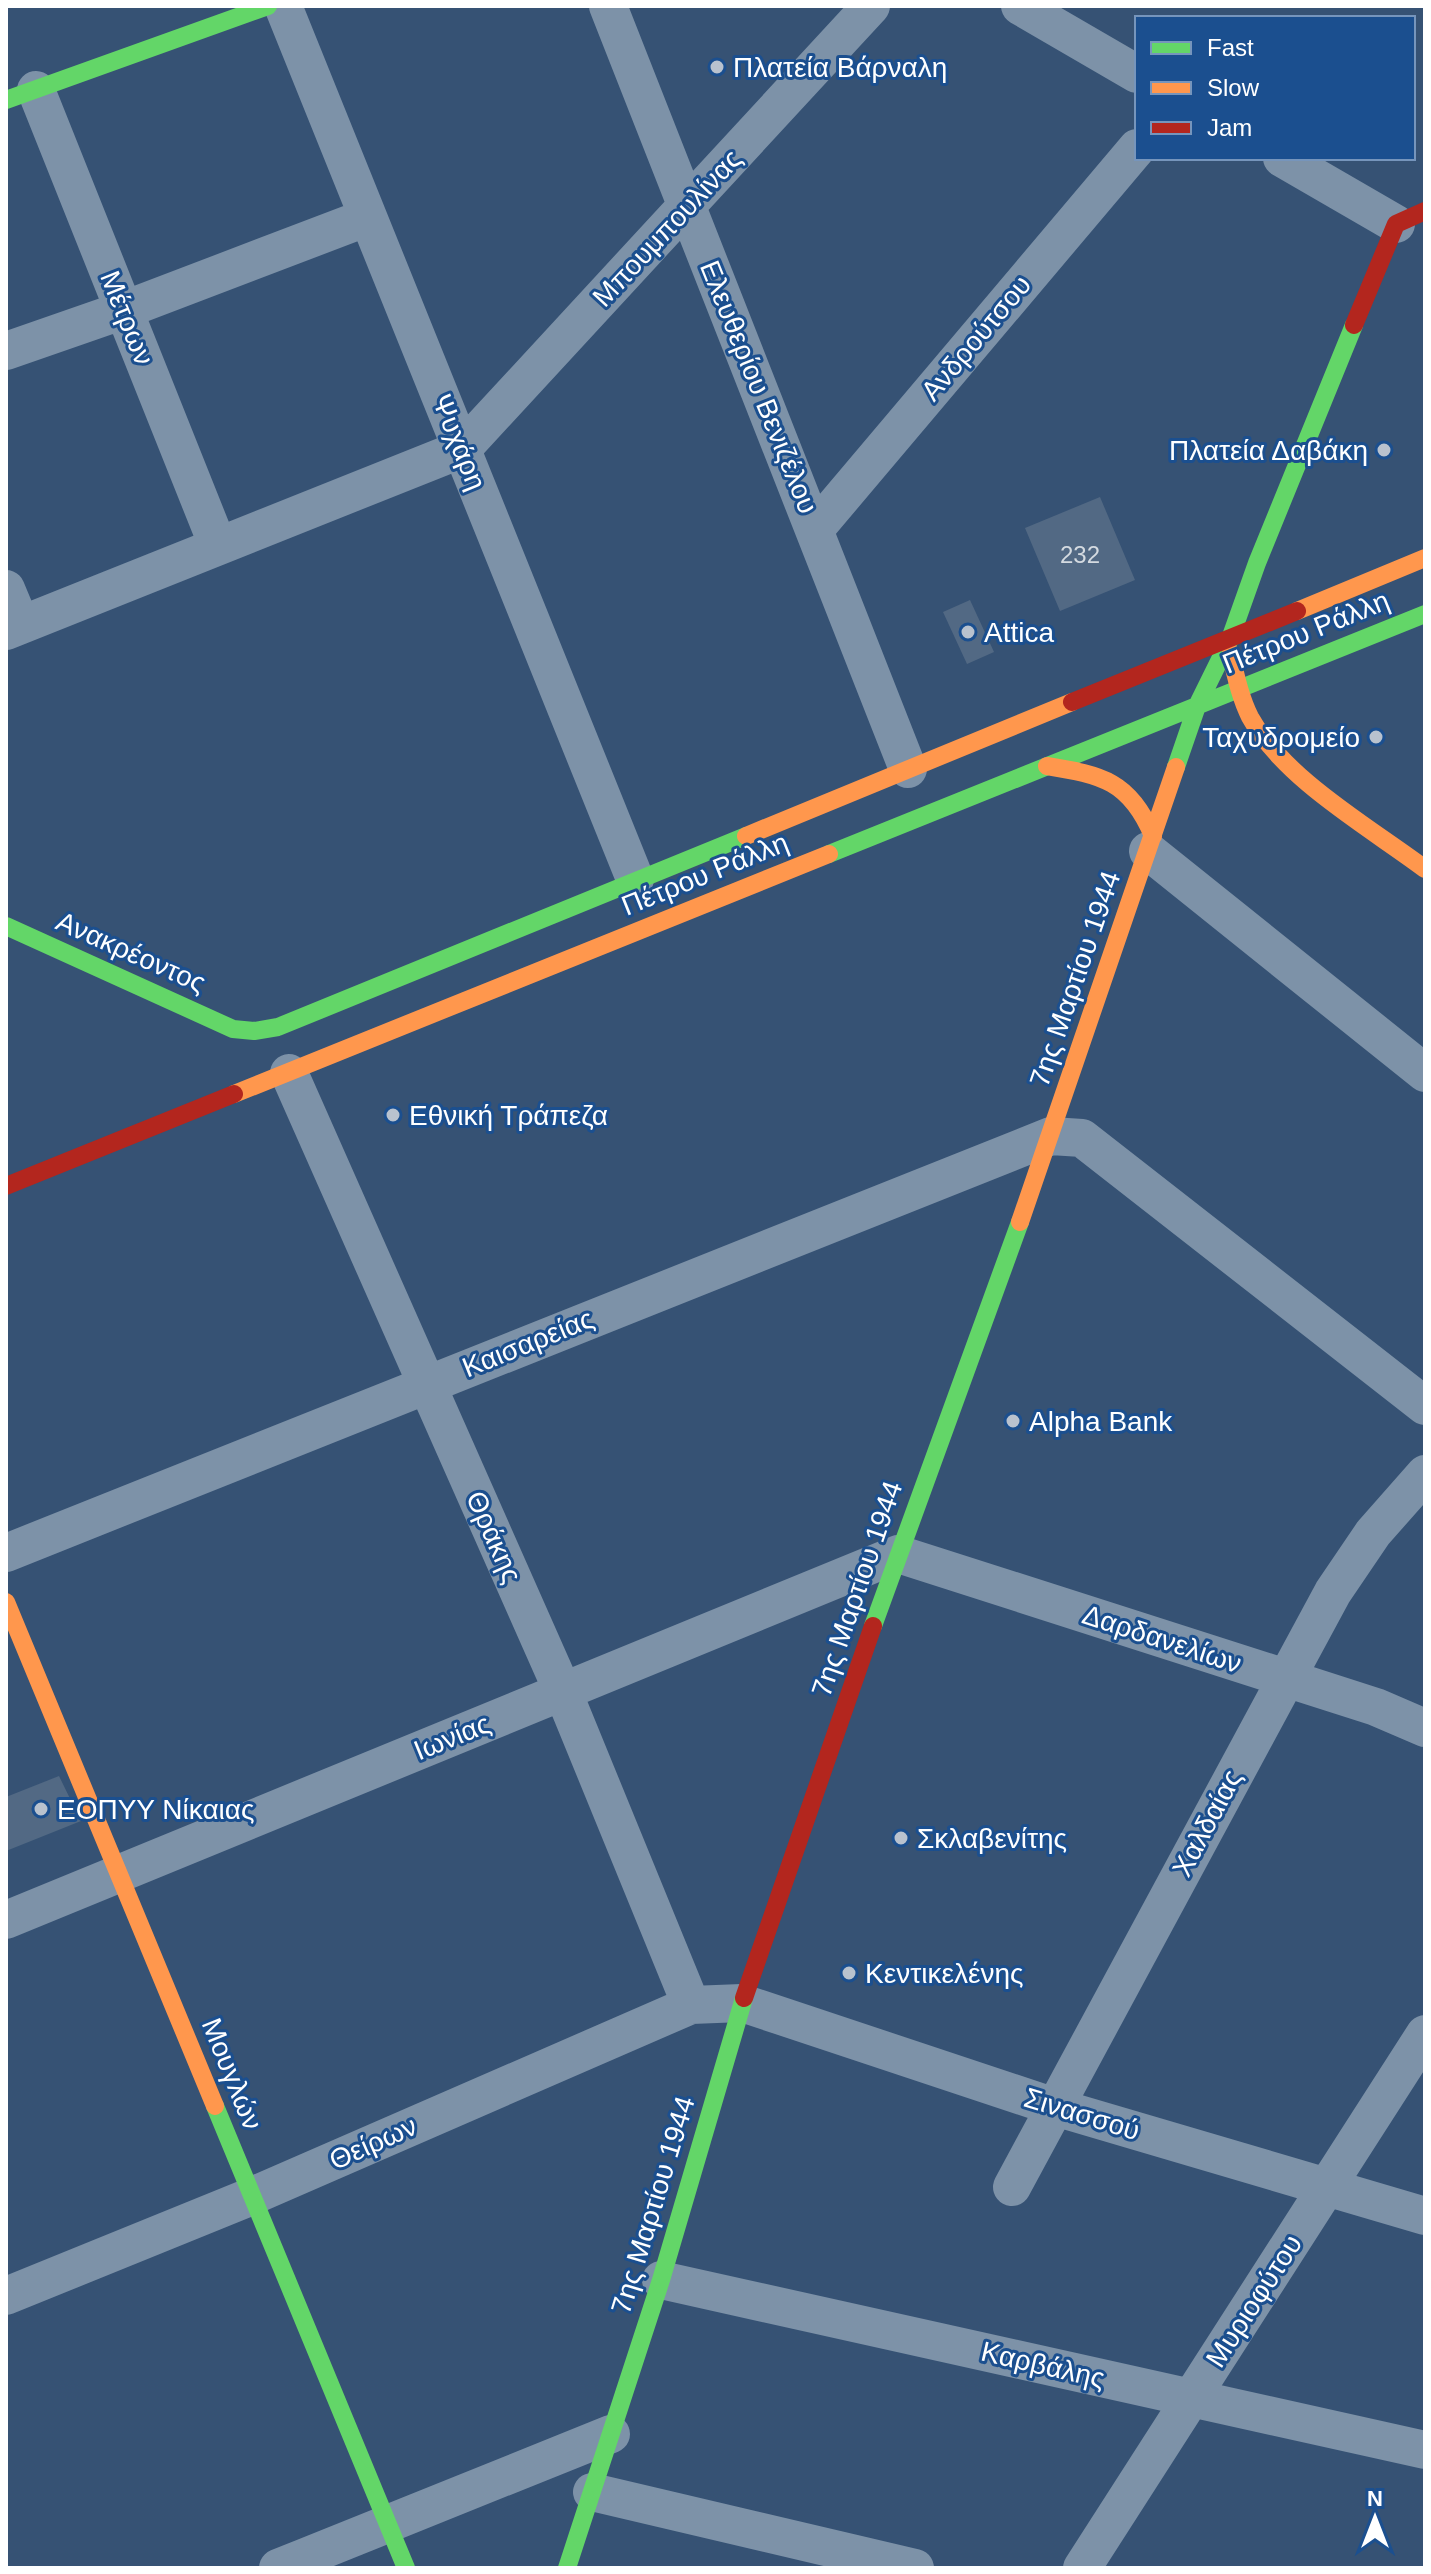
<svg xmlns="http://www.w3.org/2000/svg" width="1431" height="2574" font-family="Arial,sans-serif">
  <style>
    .building { fill: #526984 }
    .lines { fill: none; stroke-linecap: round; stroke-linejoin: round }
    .street { stroke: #7d92a8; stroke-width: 38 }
    .fast { stroke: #63d668; stroke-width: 18 }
    .slow { stroke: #ff974d; stroke-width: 18 }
    .jam { stroke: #b3261e; stroke-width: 18 }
    .poi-dot { fill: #b9c2ce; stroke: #1b4f8f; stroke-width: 3 }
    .labels { text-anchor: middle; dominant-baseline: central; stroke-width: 6; stroke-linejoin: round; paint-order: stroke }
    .number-label { font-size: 24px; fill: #d4dae0 }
    .poi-label { font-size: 28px; fill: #fff; stroke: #1b4f8f; text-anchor: start }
    .street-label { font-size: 28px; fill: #fff; stroke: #1b4f8f }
  </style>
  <rect width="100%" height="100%" fill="#365274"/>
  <path class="building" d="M1100,497l35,83 -75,31 -35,-83z
    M970,600l24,52 -27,12 -24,-52z
    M59,1776l22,45 -75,30v-54z"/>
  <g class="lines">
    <path class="street" d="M283,6l352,873
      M608,6l300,763
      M1020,6l117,68
      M36,90l182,456
      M1282,158l114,66
      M6,351l118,-41 244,-93
      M816,528l321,-380
      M6,589l15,36
      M6,631l456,-182 409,-443
      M1148,851l277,222
      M289,1073l274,619 128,313
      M6,1553l1045,-417 31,2 343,268
      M6,1920l892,-366 478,153 49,21
      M1012,2187l321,-595 40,-59 52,-59
      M661,2280l764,170
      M6,2296l246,-100 439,-191 51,-2 313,104 370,109
      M592,2492l323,76
      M278,2568l333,-134
      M1082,2568l343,-534"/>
    <path class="fast" d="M6,100l262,-94
      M1176,767l21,-61 33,-67 27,-76 97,-238
      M829,854l596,-240
      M6,926l227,103 21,2 24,-4 468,-191
      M873,1626l147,-404
      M215,2106l191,462
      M567,2568l94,-288 83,-282"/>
    <path class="slow" d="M1297,611l128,-53
      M1231,653c4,22 9,44 19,64 34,62 119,110 175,152
      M1047,766c55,9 83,15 106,70
      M746,836l326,-134
      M234,1094l595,-240
      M1020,1222l156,-455
      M6,1602l209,504"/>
    <path class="jam" d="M1354,325l42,-101 29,-13
      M1072,702l225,-91
      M6,1186l228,-92
      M744,1998l129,-372"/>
  </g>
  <g class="poi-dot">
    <circle cx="717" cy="67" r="8"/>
    <circle cx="1384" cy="450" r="8"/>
    <circle cx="968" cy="632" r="8"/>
    <circle cx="1376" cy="737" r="8"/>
    <circle cx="393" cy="1115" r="8"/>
    <circle cx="1013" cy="1421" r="8"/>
    <circle cx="41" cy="1809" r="8"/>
    <circle cx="901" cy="1838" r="8"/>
    <circle cx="849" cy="1973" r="8"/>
  </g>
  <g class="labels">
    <g class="number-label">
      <text x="1080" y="554">232</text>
    </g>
    <g class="poi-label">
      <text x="733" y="67">Πλατεία Βάρναλη</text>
      <text x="1368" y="450" text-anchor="end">Πλατεία Δαβάκη</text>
      <text x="984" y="632">Attica</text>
      <text x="1360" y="737" text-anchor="end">Ταχυδρομείο</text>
      <text x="409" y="1115">Εθνική Τράπεζα</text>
      <text x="1029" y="1421">Alpha Bank</text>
      <text x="57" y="1809">ΕΟΠΥΥ Νίκαιας</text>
      <text x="917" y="1838">Σκλαβενίτης</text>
      <text x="865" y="1973">Κεντικελένης</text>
    </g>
    <g class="street-label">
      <text transform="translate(667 228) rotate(-47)">Μπουμπουλίνας</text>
      <text transform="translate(127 318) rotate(68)">Μέτρων</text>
      <text transform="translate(976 338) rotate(-50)">Ανδρούτσου</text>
      <text transform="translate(759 387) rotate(68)">Ελευθερίου Βενιζέλου</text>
      <text transform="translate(459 442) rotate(68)">Ψυχάρη</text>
      <text transform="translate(1306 632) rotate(-22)">Πέτρου Ράλλη</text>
      <text transform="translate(705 874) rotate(-22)">Πέτρου Ράλλη</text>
      <text transform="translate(131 952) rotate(24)">Ανακρέοντος</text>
      <text transform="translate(1075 979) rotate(-71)">7ης Μαρτίου 1944</text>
      <text transform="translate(528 1343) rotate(-22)">Καισαρείας</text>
      <text transform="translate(494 1537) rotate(66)">Θράκης</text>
      <text transform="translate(857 1589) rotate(-71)">7ης Μαρτίου 1944</text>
      <text transform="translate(1162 1639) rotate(18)">Δαρδανελίων</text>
      <text transform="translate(452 1737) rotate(-22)">Ιωνίας</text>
      <text transform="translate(1207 1823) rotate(-62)">Χαλδαίας</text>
      <text transform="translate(232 2074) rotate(68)">Μουγλών</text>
      <text transform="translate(1082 2114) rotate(17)">Σινασσού</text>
      <text transform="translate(373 2143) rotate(-24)">Θείρων</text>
      <text transform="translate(653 2205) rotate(-73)">7ης Μαρτίου 1944</text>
      <text transform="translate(1254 2301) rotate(-57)">Μυριοφύτου</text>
      <text transform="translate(1043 2365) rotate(13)">Καρβάλης</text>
    </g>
  </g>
  <rect width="1431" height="2574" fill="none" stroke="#ffffff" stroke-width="16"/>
  <rect x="1135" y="16" width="280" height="144" fill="#1b4f8f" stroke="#7695bc" stroke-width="2"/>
  <rect x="1151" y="42" width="40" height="12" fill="#63d668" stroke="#7695bc" stroke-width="2"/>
  <text x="1207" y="56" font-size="24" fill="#ffffff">Fast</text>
  <rect x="1151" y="82" width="40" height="12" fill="#ff974d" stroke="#7695bc" stroke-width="2"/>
  <text x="1207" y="96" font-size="24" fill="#ffffff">Slow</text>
  <rect x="1151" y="122" width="40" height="12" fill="#b3261e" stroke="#7695bc" stroke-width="2"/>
  <text x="1207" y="136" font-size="24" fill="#ffffff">Jam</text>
  <g transform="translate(1375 2518)" stroke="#1b4f8f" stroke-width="6" paint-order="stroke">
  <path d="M0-6L14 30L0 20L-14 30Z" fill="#ffffff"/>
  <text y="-12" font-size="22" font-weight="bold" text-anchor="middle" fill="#ffffff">N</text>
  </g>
</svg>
